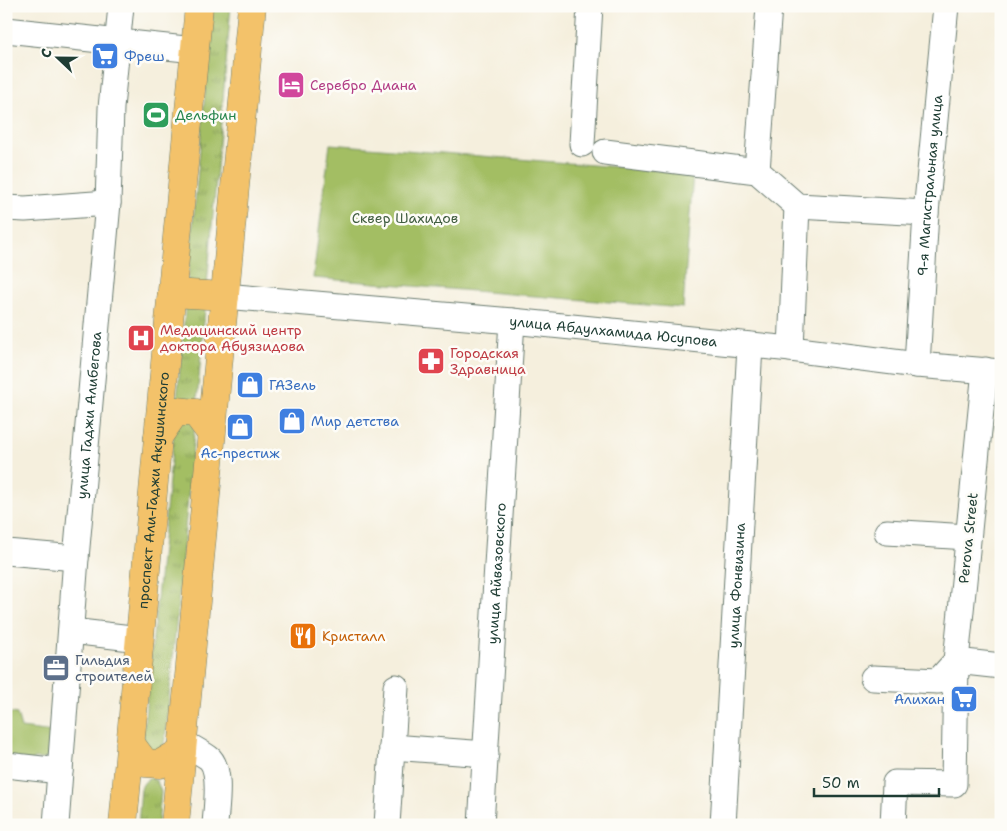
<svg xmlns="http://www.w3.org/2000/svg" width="1007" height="831" font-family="'Shantell Sans',sans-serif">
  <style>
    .grass { fill: url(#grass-tufts); stroke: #617e4c }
    .park { fill: #a3be64; stroke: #617e4c }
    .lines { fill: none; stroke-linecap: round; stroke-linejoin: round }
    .minor-casing { stroke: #6a7b6f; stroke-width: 27 }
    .major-casing { stroke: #6a7b6f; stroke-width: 29 }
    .minor { stroke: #fff; stroke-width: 25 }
    .major { stroke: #f3c26a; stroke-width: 28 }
    .labels { text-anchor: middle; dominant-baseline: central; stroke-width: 5; stroke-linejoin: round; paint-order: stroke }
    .shop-label { font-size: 14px; fill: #366cbe; stroke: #fdfcf7; text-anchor: start }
    .hotel-label { font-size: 14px; fill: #b23c85; stroke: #fdfcf7; text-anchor: start }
    .leisure-label { font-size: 14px; fill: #27864d; stroke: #fdfcf7; text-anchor: start }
    .street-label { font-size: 14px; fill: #1f3d34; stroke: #fdfcf7 }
    .park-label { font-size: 14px; fill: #405d40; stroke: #fdfcf7 }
    .health-label { font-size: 14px; fill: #be3a42; stroke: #fdfcf7; text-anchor: start }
    .food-label { font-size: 14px; fill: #c56008; stroke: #fdfcf7; text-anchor: start }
    .service-label { font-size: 14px; fill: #4e5e75; stroke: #fdfcf7; text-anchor: start }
  </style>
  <defs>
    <pattern id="grass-tufts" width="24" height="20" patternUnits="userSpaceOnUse" patternTransform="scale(1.25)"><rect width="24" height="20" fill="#a3be64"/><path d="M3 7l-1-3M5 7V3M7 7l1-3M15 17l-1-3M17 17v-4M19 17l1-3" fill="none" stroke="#849c53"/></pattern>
  </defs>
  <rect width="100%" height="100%" fill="#fdfcf7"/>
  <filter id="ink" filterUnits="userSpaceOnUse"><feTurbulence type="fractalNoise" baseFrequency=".02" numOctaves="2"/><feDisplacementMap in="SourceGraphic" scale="10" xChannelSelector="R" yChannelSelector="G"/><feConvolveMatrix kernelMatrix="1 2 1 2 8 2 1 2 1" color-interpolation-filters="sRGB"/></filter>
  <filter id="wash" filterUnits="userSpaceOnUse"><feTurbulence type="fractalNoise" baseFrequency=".0096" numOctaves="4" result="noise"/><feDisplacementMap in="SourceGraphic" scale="20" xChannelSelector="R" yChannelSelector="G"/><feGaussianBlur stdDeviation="1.12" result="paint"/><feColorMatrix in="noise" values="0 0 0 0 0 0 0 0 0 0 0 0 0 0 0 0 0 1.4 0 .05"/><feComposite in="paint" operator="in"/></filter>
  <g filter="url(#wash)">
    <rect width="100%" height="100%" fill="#f5efdd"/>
    <path class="grass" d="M213,6h18l-35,407 -30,318c-1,4 -1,9 -2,13 -2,6 -12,11 -17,4 -2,-3 -3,-8 -4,-12l33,-325z
      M152,778l5,3 4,11 -3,33h-20l3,-36c2,-6 5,-10 11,-11z"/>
    <path class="park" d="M330,144l363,29 -10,135 -370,-30z
      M6,712l11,2 4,14 40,5 -2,26h-25l-8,21 -20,-1z"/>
  </g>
  <g filter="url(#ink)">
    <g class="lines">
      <g class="minor-casing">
        <g id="minor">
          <path d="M6,30l189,20"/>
          <path d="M582,144l8,-138"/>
          <path d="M605,152l152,19 40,35 129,7"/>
          <path d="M757,171l12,-165"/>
          <path d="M6,208l19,1 83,-6"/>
          <path id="s1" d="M225,296l287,25 279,28 126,16 84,7"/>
          <path d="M791,349l6,-143"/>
          <path id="s2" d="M917,365l9,-152 20,-207"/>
          <path d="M985,370l-29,291 45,5"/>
          <path d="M887,532l81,5"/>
          <path d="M6,552l70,6"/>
          <path d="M71,631l69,8"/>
          <path d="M873,678l65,3 18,-20"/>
          <path d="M183,742c7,5 21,12 27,17 12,13 6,48 5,66"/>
          <path d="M392,747l94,7"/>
          <path d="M6,765l54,6"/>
          <path id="s3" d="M56,825l20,-267 32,-355 3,-95 10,-102"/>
          <path d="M387,825l9,-138"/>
          <path id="s4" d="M481,825l31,-504"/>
          <path id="s5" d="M723,825l27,-479"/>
          <path d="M893,825l2,-42 59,1 2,-123"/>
        </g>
      </g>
      <g class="major-casing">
        <g id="major">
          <path d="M172,293l53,3"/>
          <path d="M158,437l18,-26 20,2 15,20"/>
          <path d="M130,743l15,20 15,1 22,-13"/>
          <path id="s6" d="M123,825l35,-388 41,-431"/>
          <path d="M175,825l77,-819"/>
        </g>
      </g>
      <use href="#minor" class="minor"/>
      <use href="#major" class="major"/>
    </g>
  </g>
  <defs>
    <g id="supermarket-square" transform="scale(1.4375)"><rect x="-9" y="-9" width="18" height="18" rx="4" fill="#3f7fe0" stroke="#fdfcf7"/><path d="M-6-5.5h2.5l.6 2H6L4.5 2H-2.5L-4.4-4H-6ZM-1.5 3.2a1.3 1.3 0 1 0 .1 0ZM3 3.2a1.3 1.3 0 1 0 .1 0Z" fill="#fff"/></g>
    <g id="hotel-square" transform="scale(1.4375)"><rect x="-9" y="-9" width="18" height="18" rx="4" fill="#d1479c" stroke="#fdfcf7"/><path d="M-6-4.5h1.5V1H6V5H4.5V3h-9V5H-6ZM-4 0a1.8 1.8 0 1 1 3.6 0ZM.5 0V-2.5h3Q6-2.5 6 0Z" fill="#fff"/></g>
    <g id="stadium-square" transform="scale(1.4375)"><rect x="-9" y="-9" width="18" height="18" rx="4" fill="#2e9e5b" stroke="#fdfcf7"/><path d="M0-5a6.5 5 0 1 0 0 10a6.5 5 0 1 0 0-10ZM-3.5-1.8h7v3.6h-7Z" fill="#fff"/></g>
    <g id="hospital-square" transform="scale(1.4375)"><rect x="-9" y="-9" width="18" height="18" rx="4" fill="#e0444e" stroke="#fdfcf7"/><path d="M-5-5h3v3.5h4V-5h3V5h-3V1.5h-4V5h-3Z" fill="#fff"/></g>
    <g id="pharmacy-square" transform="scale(1.4375)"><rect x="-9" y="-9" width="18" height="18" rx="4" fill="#e0444e" stroke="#fdfcf7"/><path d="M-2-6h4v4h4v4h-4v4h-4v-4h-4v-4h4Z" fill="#fff"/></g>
    <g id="shop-square" transform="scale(1.4375)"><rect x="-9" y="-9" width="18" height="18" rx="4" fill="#3f7fe0" stroke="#fdfcf7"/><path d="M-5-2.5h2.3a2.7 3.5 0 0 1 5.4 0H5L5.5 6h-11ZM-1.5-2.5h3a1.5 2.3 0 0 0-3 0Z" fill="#fff"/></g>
    <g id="restaurant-square" transform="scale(1.4375)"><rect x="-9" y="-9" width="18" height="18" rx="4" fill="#e8710a" stroke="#fdfcf7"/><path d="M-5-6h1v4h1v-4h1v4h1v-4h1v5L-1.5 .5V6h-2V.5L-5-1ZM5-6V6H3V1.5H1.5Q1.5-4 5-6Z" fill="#fff"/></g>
    <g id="office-square" transform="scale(1.4375)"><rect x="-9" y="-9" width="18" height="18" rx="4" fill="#5c6f8a" stroke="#fdfcf7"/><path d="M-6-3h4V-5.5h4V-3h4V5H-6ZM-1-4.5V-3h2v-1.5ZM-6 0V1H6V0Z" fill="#fff"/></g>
  </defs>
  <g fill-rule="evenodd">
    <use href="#supermarket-square" x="105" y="56"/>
    <use href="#hotel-square" x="291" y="85"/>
    <use href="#stadium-square" x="156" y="115"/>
    <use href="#hospital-square" x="141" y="338"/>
    <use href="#pharmacy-square" x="431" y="361"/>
    <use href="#shop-square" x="250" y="385"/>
    <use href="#shop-square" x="292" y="421"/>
    <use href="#shop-square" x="240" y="427"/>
    <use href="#restaurant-square" x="303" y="636"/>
    <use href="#office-square" x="56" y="668"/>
    <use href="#supermarket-square" x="964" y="699"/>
  </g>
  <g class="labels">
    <g class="shop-label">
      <text x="124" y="56">Фреш</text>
      <text x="269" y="385">ГАЗель</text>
      <text x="311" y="421">Мир детства</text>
      <text x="240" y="453" text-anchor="middle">Ас-престиж</text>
      <text x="945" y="699" text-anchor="end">Алихан</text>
    </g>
    <g class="hotel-label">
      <text x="310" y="85">Серебро Диана</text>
    </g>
    <g class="leisure-label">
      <text x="175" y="115">Дельфин</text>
    </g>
    <g class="street-label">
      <text stroke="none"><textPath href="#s2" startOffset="180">9-я Магистральная улица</textPath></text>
      <text stroke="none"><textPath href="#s1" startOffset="390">улица Абдулхамида Юсупова</textPath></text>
      <text stroke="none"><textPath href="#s3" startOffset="411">улица Гаджи Алибегова</textPath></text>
      <text stroke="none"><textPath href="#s6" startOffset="336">проспект Али-Гаджи Акушинского</textPath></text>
      <text transform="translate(968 538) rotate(-84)">Perova Street</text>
      <text stroke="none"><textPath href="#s4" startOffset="252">улица Айвазовского</textPath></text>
      <text stroke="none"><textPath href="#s5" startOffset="240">улица Фонвизина</textPath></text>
    </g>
    <g class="park-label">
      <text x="405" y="218">Сквер Шахидов</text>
    </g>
    <g class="health-label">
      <text x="160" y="330">Медицинский центр<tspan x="160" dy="16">доктора Абуязидова</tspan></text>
      <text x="450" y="353">Городская<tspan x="450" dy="16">Здравница</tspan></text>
    </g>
    <g class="food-label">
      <text x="322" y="636">Кристалл</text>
    </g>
    <g class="service-label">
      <text x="75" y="660">Гильдия<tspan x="75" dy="16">строителей</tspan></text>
    </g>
  </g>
  <rect width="1007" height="831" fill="none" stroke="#fdfcf7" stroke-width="25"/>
  <g transform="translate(58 58) rotate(292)" stroke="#fdfcf7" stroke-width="4" paint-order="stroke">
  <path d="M0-4L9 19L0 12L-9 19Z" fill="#1f3d34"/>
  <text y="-8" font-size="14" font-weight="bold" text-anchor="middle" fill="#1f3d34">С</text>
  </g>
  <path d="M814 788v8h125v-8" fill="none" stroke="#1f3d34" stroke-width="2.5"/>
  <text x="822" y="788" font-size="15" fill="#1f3d34" stroke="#fdfcf7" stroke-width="4" paint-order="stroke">50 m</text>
</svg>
